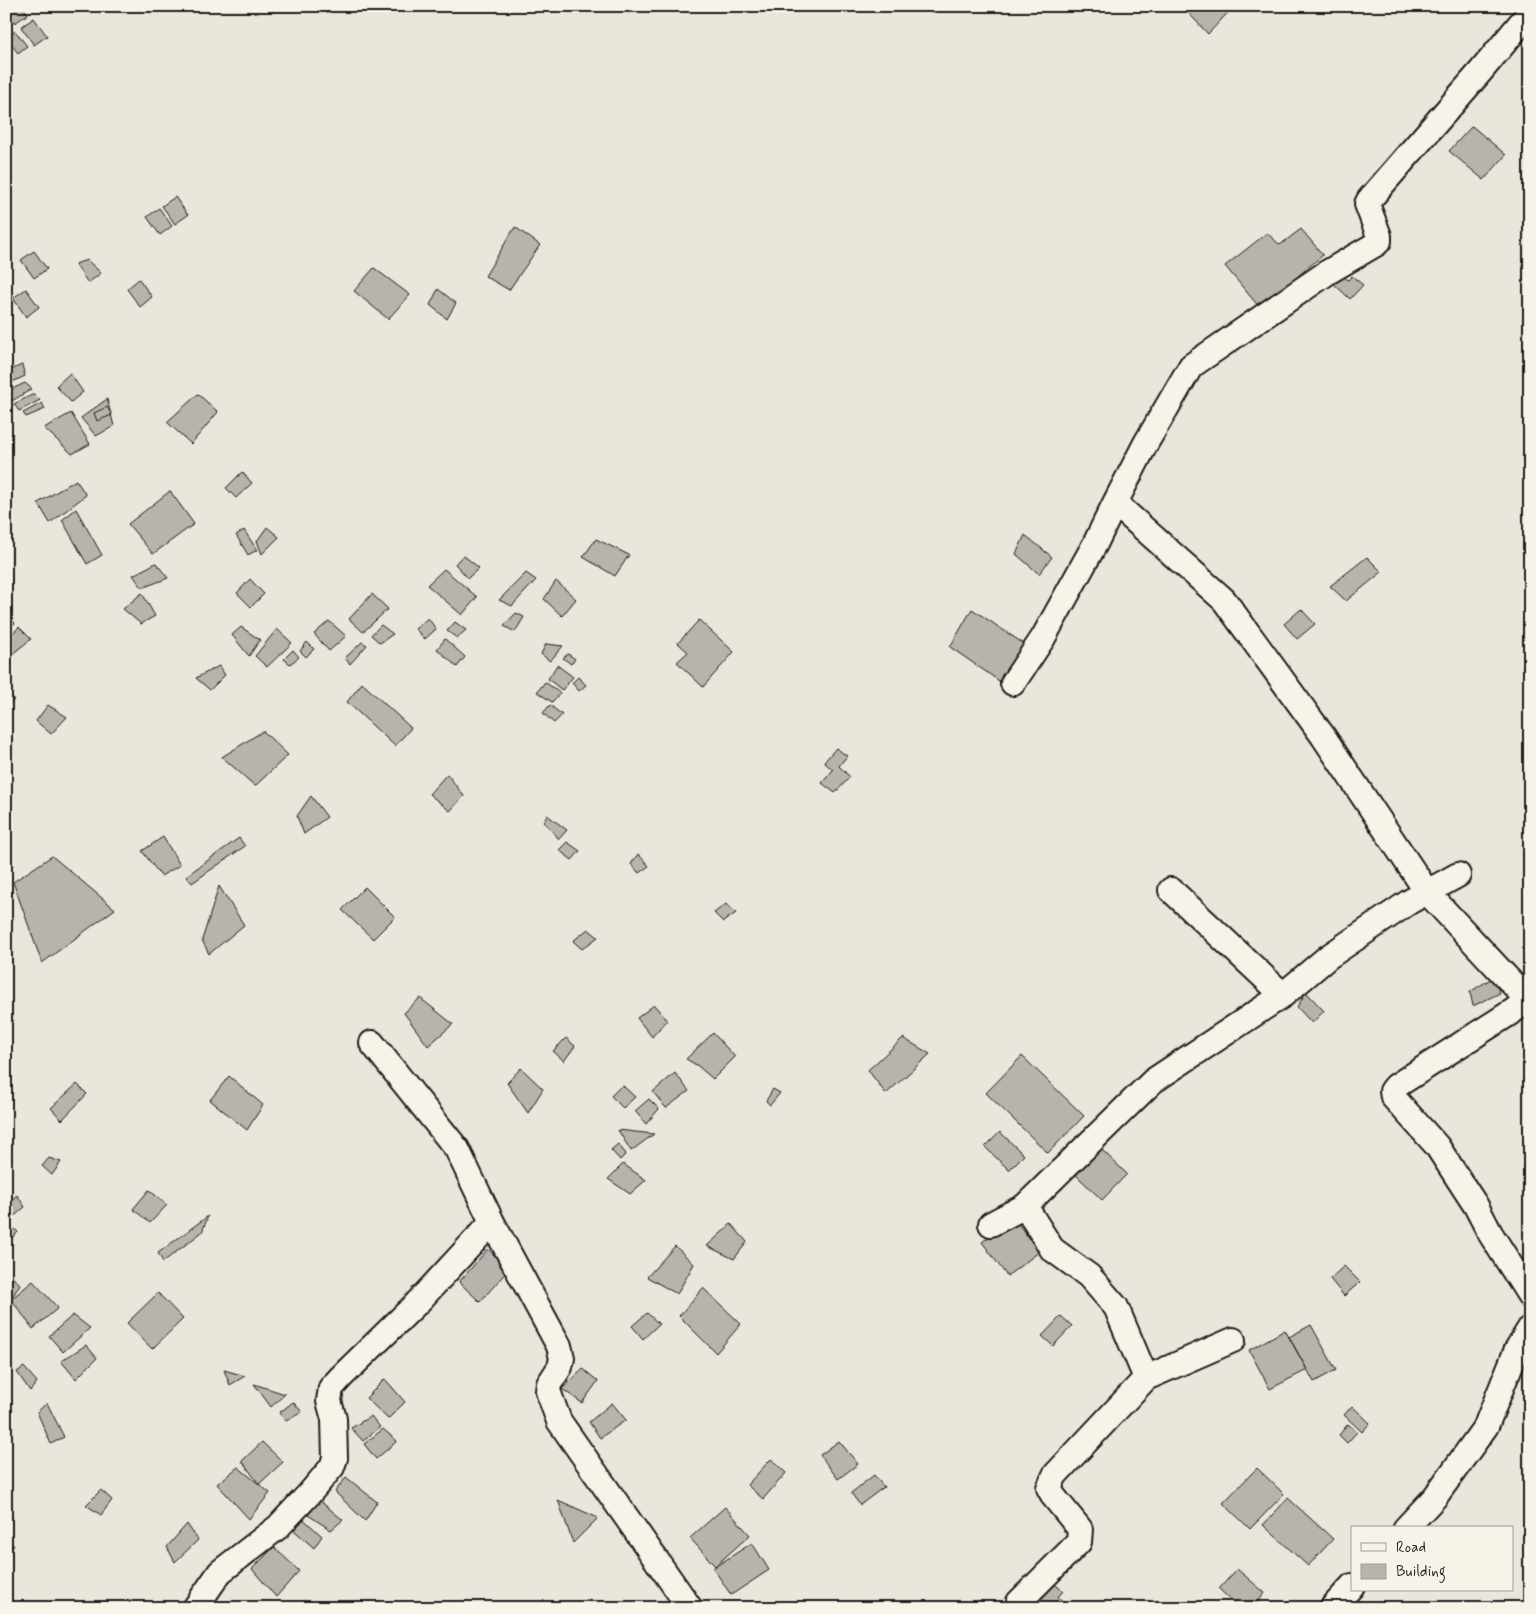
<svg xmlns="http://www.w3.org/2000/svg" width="1536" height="1614" font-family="Mynerve,sans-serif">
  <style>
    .building { fill: #b6b4ac; stroke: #1c1c1c }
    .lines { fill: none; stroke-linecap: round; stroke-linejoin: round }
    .minor-casing { stroke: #1c1c1c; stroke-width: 28 }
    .minor { stroke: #f7f3e8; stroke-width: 24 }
  </style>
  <rect width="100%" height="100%" fill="#eae6dc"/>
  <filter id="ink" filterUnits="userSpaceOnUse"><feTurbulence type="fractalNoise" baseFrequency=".02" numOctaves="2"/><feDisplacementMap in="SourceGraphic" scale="10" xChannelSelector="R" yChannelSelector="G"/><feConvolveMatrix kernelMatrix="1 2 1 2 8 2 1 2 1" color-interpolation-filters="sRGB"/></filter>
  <g filter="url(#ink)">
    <path class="building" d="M6,6h16l6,8 -13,9 -9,-12z
      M1182,6h52l-26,28z
      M34,18l13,18 -13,9 -13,-18z
      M15,31l12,15 -9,7 -12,-15z
      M1472,126l34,29 -22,25 -35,-29z
      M175,197l13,18 -13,9 -13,-18z
      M159,208l13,18 -12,9 -13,-18z
      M515,227l25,18 -31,45 -24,-14z
      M1301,229l22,26 -63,53 -35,-42 42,-33 13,12z
      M34,251l13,18 -13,9 -13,-18z
      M87,260l14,13 -13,10 -13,-19z
      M374,268l36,27 -22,24 -34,-28z
      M1341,274l7,6 4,-4 11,9 -13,14 -17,-16z
      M139,279l13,18 -12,10 -13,-18z
      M26,289l13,18 -13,10 -13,-19z
      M438,289l18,14 -9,16 -17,-14z
      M22,365l3,11 -19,9v-13z
      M70,373l13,19 -12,10 -15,-16z
      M25,383l7,6 -22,13 -4,-5v-5z
      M34,394l6,6 -21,11 -5,-7z
      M198,394l20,18 -27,32 -24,-22z
      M107,399l7,27 -18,10 -15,-18z
      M42,403l3,6 -19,8 -3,-4z
      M107,407l5,8 -15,6 -3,-8z
      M71,413l19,31 -18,10 -28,-26z
      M242,472l10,11 -16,15 -10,-10z
      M76,480l10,15 -36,28 -12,-20z
      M170,491l24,33 -41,30 -25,-30z
      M76,509l26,46 -15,9 -25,-44z
      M267,527l12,10 -17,17 -5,-13z
      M244,530l13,20 -9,5 -12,-20z
      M1025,535l27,22 -13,17 -23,-20z
      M596,539l33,16 -14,21 -32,-19z
      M463,555l16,13 -11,10 -13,-14z
      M1367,557l15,15 -36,29 -16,-15z
      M156,563l12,15 -26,10 -9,-13z
      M444,569l33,28 -15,18 -35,-30z
      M526,573l10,7 -24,26 -13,-6z
      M250,579l14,15 -13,13 -14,-14z
      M556,581l20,18 -14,17 -18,-17z
      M142,593l13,23 -14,8 -18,-15z
      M372,594l16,15 -25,23 -14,-13z
      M972,609l52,35 -22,39 -52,-36z
      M1301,609l14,15 -18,15 -13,-15z
      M6,613l9,10 -9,7z
      M516,613l8,4 -9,15 -11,-6z
      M428,618l8,11 -11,10 -10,-10z
      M699,620l35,32 -31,35 -26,-25 11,-10 -10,-9z
      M329,621l17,15 -17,15 -15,-17z
      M455,622l11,8 -9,8 -10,-7z
      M381,625l12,9 -13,9 -9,-8z
      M19,627l12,12 -25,20v-19z
      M241,627l19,13 -11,16 -17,-21z
      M277,629l15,14 -25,24 -12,-11z
      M445,639l20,18 -8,10 -20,-18z
      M307,642l7,7 -8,8 -6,-6z
      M362,642l5,3 -17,19 -5,-6z
      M546,644l17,2 -13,15 -9,-7z
      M293,650l6,7 -9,7 -6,-5z
      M568,654l7,5 -4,5 -8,-6z
      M557,665l16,12 -11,13 -14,-11z
      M219,666l6,9 -15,15 -14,-12z
      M578,677l8,8 -7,6 -7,-8z
      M545,682l15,11 -8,9 -15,-10z
      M362,683l49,45 -16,18 -48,-44z
      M6,692l8,8 -8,7z
      M48,705l19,12 -16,17 -15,-13z
      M550,705l12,10 -8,8 -11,-10z
      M263,731l25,24 -33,31 -33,-29z
      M836,748l11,8 -8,10 11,11 -15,16 -13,-10 11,-13 -9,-8z
      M447,774l17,22 -14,15 -21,-17z
      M311,796l16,21 -23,17 -7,-18z
      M547,815l20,15 -8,9 -15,-17z
      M163,837l17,28 -19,11 -19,-25z
      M239,838l6,8 -53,37 -6,-7z
      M567,842l13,9 -8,9 -13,-10z
      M638,854l11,12 -10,7 -8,-9z
      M52,856l63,53 -73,54 -29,-81z
      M219,886l25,39 -35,29 -7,-14z
      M365,887l30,30 -22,22 -31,-29z
      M726,904l10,9 -13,9 -9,-9z
      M588,929l10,8 -16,12 -9,-8z
      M1492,978l8,15 -27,13 -3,-14z
      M1306,992l18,19 -12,12 -15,-16z
      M420,998l33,26 -25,22 -24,-33z
      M654,1005l13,15 -15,17 -15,-19z
      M713,1033l22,24 -22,22 -15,-13 -12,-7z
      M566,1038l9,8 -11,15 -11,-10z
      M903,1038l27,16 -44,40 -18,-24z
      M1022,1056l62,60 -36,37 -62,-60z
      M521,1068l22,21 -15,24 -21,-30z
      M675,1073l14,18 -23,17 -13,-16z
      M229,1076l34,29 -16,25 -37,-30z
      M77,1084l10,10 -25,26 -11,-12z
      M622,1085l13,12 -12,11 -12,-12z
      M773,1089l7,4 -10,12 -4,-4z
      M649,1099l10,10 -13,15 -11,-13z
      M618,1130l36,4 -23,17z
      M1000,1132l24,23 -15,15 -24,-23z
      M618,1144l8,10 -6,6 -9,-10z
      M1101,1149l26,25 -25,26 -26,-25z
      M49,1158l12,4 -9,13 -10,-9z
      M623,1164l23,16 -16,14 -22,-15z
      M149,1190l18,15 -17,18 -17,-14z
      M17,1195l8,12 -14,12 -5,-6v-9z
      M208,1216l-6,16 -39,30 -5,-9z
      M1014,1218l25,34 -32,24 -25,-34z
      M6,1222l12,10 -12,12z
      M731,1224l16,18 -13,17 -27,-13z
      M675,1246l19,18 -17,30 -30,-17z
      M488,1249l21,20 -29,33 -21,-20z
      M1344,1266l16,16 -16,14 -14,-17z
      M13,1278l7,6 -9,15 -5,-6v-9z
      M33,1281l25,27 -25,21 -22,-30z
      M703,1288l38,36 -25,29 -37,-37z
      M158,1293l25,26 -31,30 -25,-26z
      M647,1313l12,11 -16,15 -11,-13z
      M73,1315l17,13 -27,24 -14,-16z
      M1061,1316l11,10 -19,20 -11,-10z
      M1311,1325l25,45 -22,12 -25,-45z
      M1285,1330l22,40 -37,19 -21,-39z
      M86,1345l11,13 -21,21 -15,-18z
      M24,1367l13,15 -7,9 -13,-19z
      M583,1369l15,12 -16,22 -20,-14z
      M224,1370l21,6 -15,9z
      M385,1379l20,23 -17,17 -22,-21z
      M254,1384l31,10 -14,13z
      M293,1402l9,10 -16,9 -7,-8z
      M47,1403l17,34 -13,7 -14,-32z
      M612,1403l14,17 -26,18 -11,-16z
      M1352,1406l18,17 -8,9 -18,-17z
      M371,1416l9,11 -17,14 -12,-13z
      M1348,1424l9,8 -10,11 -8,-8z
      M383,1429l14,12 -21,18 -12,-15z
      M839,1441l19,23 -20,15 -18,-24z
      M262,1442l21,20 -24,22 -17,-23z
      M771,1459l15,14 -23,26 -16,-14z
      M238,1467l32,26 -21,26 -32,-35z
      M1257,1468l27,26 -34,35 -27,-26z
      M874,1475l10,12 -24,18 -9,-12z
      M346,1477l31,25 -12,19 -30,-29z
      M101,1490l11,10 -11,15 -15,-10z
      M1288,1498l45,41 -25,27 -45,-41z
      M558,1500l40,18 -25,25z
      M320,1501l23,19 -12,10 -23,-15z
      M725,1507l25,28 -35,31 -25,-28z
      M299,1515l23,21 -8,12 -27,-24z
      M187,1524l11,16 -23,22 -8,-15z
      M752,1543l17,27 -38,25 -18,-27z
      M14,1545l-8,10v-8z
      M274,1547l25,24 -23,26 -24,-28z
      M1237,1569l28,24 -12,15h-14l-20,-19z
      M1050,1580l13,11 -5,6 8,7 -3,4h-32l-2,-2z
      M1530,1598v10h-10z"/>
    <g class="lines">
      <g class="minor-casing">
        <path id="minor" d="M1115,503l31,-60 45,-77 137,-94 48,-28 3,-3v-5l-12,-32 2,-4 112,-129 49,-59
          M1013,683l30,-45 52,-94 20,-41 109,97 99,136 104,156 96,103 2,4 -2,5 -10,7 -117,75 -4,5 1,6 44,49 39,60 14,27 40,63
          M1171,890l112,105
          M372,1043l85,106 35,73 67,124 3,12 -2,9 -11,17 -1,7 11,30 131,187
          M1025,1206l128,-125 130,-86 45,-38 81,-55 49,-27
          M991,1224l34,-18 27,43 37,27 27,31 30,71
          M1406,1528l29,-31 51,-71 31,-77 13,-21
          M195,1608l25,-36 58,-45 31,-33 23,-27 3,-9 -1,-39 -5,-18 2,-13 10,-11 76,-74 75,-81
          M1019,1608v-6l60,-60 1,-13 -26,-32 -5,-9 6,-13 91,-97 87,-38
          M1332,1608l20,-22"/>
      </g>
      <use href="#minor" class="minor"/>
    </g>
  </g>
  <rect width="1536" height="1614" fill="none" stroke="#f7f3e8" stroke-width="25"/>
  <rect x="12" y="12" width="1511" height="1589" fill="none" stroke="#1c1c1c" stroke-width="2" filter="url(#ink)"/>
  <rect x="1351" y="1526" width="162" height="65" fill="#f7f3e8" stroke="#9f9d96"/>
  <rect x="1361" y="1543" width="25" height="8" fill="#f7f3e8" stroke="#9f9d96"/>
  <text x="1396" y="1552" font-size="15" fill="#1c1c1c">Road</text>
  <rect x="1361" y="1564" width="25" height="15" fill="#b6b4ac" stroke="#9f9d96"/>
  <text x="1396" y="1576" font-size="15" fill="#1c1c1c">Building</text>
</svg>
